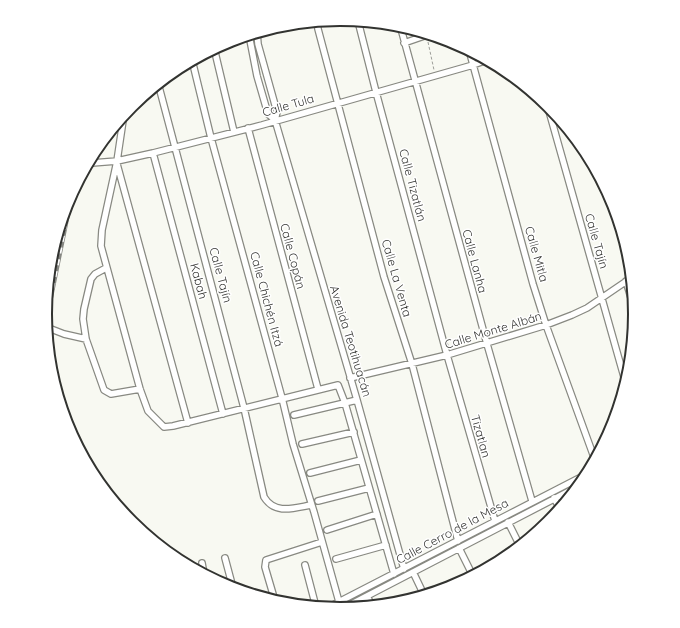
<svg xmlns="http://www.w3.org/2000/svg" width="680" height="628" font-family="Quicksand,sans-serif">
  <style>
    .lines { fill: none; stroke-linecap: round; stroke-linejoin: round }
    .street-casing { stroke: #888982; stroke-width: 8 }
    .path { stroke: #9d9e99; stroke-width: 1; stroke-dasharray: 3 2; stroke-linecap: butt }
    .street { stroke: #fff; stroke-width: 5.5 }
    .rail-casing { stroke: #868782; stroke-width: 3.5 }
    .rail { stroke: #fff; stroke-width: 2; stroke-dasharray: 6; stroke-linecap: butt }
    .labels { text-anchor: middle; dominant-baseline: central; stroke-width: 3; stroke-linejoin: round; paint-order: stroke }
    .street-label { font-size: 12px; fill: #323330; stroke: #fff }
    .rim { fill: none; stroke: #323330; stroke-width: 2 }
  </style>
  <rect width="100%" height="100%" fill="#f8f9f2"/>
  <g class="lines">
    <g class="street-casing">
      <path id="street" d="M317,21l1,8 66,248 28,87 46,177
        M358,21l18,71 71,263 48,166
        M400,25l87,319 45,157
        M257,32l1,12 19,68 -2,8
        M249,35l8,41 11,38 7,6
        M404,43l26,-9
        M214,48l20,84
        M469,50l64,234 13,41 49,135
        M192,60l19,78 71,260 11,46 21,68 27,97
        M158,83l86,325 20,89c11,18 30,11 47,8
        M547,104l79,280
        M124,114l-7,47 -15,69 -1,16 39,143 8,22 16,16 9,-1 165,-41 7,18 49,171
        M275,120l82,280 47,169
        M248,128l70,261
        M153,153l70,261
        M92,163l25,-2 36,-8 109,-28 211,-60 14,-5
        M117,164l71,259
        M106,268l-11,6 -4,5 -7,30 -1,10 3,20 18,51 7,4 29,-5
        M626,281l9,30
        M46,327l18,7 22,5
        M350,378l97,-23 99,-30 26,-10 15,-7 44,-30
        M294,415l63,-15
        M302,444l52,-12
        M310,473l51,-13
        M554,498l6,11
        M318,501l51,-13
        M508,522l12,24
        M327,530l50,-16
        M459,548l14,28
        M225,558l8,30
        M336,559l50,-14
        M202,563l2,11
        M305,565l11,42
        M413,572l11,23
        M367,596l5,10
        M275,601l-10,-34 1,-7 56,-18
        M327,608l260,-134
        M342,609l237,-123"/>
    </g>
    <path class="path" d="M428,42l6,28"/>
    <use href="#street" class="street"/>
    <g class="rail-casing">
      <path id="rail" d="M46,324l27,-133"/>
    </g>
    <use href="#rail" class="rail"/>
  </g>
  <g class="labels">
    <g class="street-label">
      <text transform="translate(288 105) rotate(-16)">Calle Tula</text>
      <text transform="translate(413 185) rotate(75)">Calle Tizatlán</text>
      <text transform="translate(597 241) rotate(74)">Calle Tajín</text>
      <text transform="translate(537 254) rotate(74)">Calle Mitla</text>
      <text transform="translate(293 256) rotate(75)">Calle Copán</text>
      <text transform="translate(475 261) rotate(75)">Calle Lanha</text>
      <text transform="translate(221 275) rotate(75)">Calle Tajín</text>
      <text transform="translate(397 278) rotate(74)">Calle La Venta</text>
      <text transform="translate(199 281) rotate(75)">Kabah</text>
      <text transform="translate(267 299) rotate(75)">Calle Chichén Itzá</text>
      <text transform="translate(493 330) rotate(-17)">Calle Monte Albán</text>
      <text transform="translate(351 341) rotate(73)">Avenida Teotihuacán</text>
      <text transform="translate(481 436) rotate(74)">Tizatlan</text>
      <text transform="translate(452 531) rotate(-28)">Calle Cerro de la Mesa</text>
    </g>
  </g>
  <path d="M0 0H680V628H0ZM52 314a288 288 0 1 1 576 0a288 288 0 1 1-576 0Z" fill="#fff" fill-rule="evenodd"/>
  <path class="rim" d="M52 314a288 288 0 1 1 576 0a288 288 0 1 1-576 0Z"/>
</svg>
